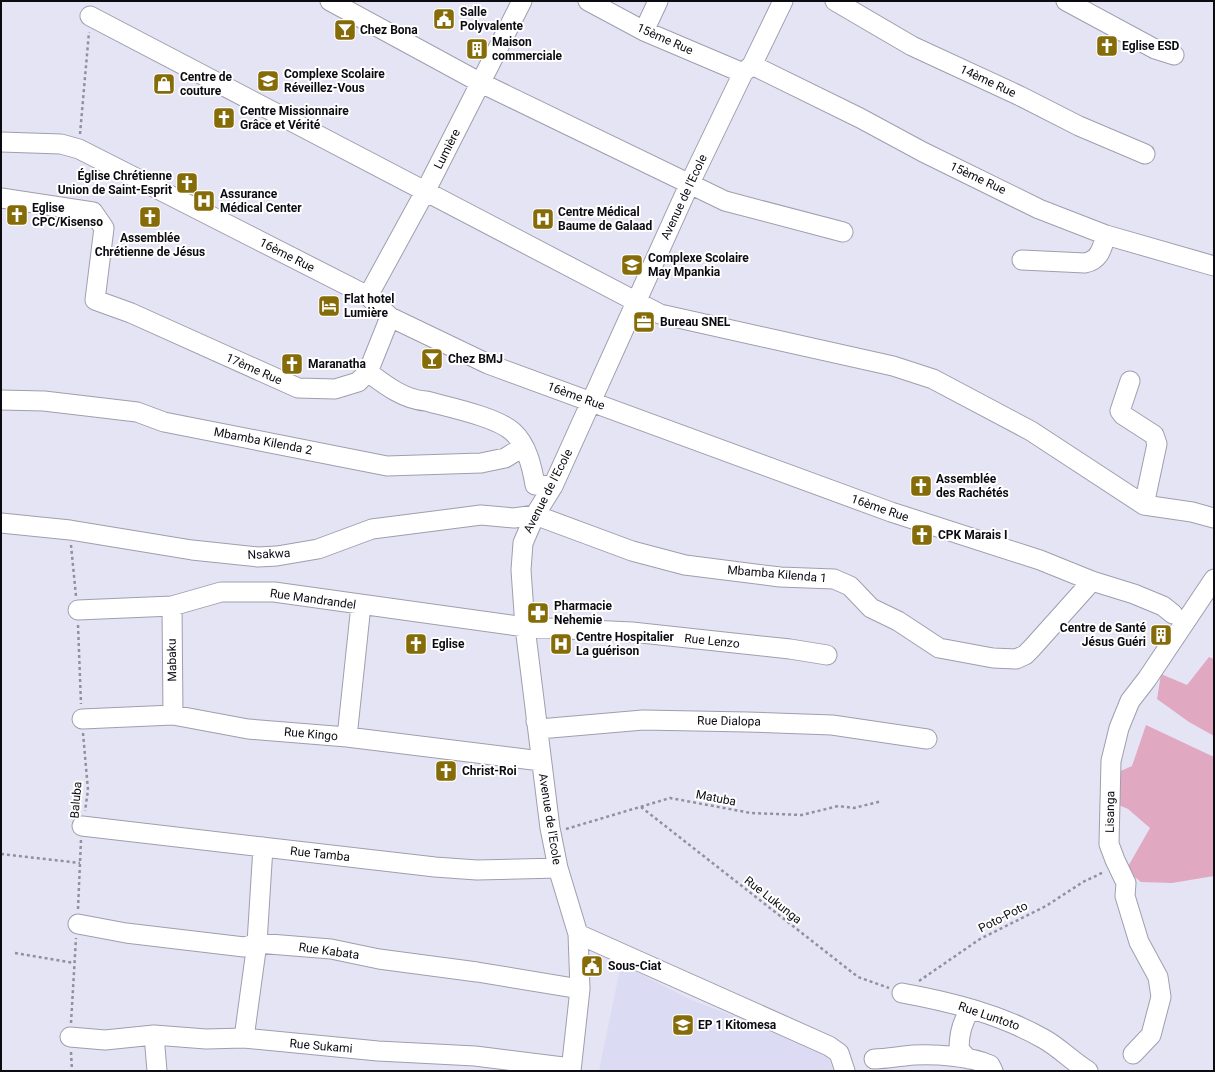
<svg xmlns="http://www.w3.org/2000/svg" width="1215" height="1072" font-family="Roboto,sans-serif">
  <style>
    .built { fill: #dbdbf4 }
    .green { fill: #e1a9c1 }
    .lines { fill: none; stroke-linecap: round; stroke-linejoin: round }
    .minor-casing { stroke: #9e9eae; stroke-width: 21 }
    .path { stroke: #91919e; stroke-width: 2.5; stroke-dasharray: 3 3; stroke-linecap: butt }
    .minor { stroke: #fff; stroke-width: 19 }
    .labels { text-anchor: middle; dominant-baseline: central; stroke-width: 4; stroke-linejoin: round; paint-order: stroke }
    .poi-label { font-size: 12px; font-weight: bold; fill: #0b0b11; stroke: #fff; text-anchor: start }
    .street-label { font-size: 12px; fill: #0b0b11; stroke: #fff }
  </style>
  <rect width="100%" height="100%" fill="#e4e4f5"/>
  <path class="built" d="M621,964l68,35 137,53 7,19h-234z"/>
  <path class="green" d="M1209,657l5,2v77l-25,-14 -32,-23 4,-25 26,11z
    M1146,725l68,32v119l-42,7 -31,-1 -15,-12 24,-42 -22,-19 -19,-8 7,-28 16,-7z"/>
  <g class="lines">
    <g class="minor-casing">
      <path id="minor" d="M330,1l151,82 244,118 118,31
        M588,1l56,30 99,42
        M835,1l77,45 108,50 59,30 66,28
        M1066,1l89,48 19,6
        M90,16l570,298 233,52 40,13 98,52 113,74 48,7 22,6
        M644,31l14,-30
        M752,65l108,53 63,34 116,57 67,26 108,31
        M1,142l60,2 18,5 289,147 22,21 98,47 403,148 149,48 52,21 42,13 29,12 10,8
        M1,198l92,14 11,16 -9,72 36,13 167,75 37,1 23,-7 10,-10c16,12 36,28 58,29 22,6 71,16 87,31 14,13 19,34 22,53l18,1
        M1022,260l63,3c15,-3 17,-15 21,-28
        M368,296l58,-106 96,-189
        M368,372l22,-55
        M1130,381l-10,30 3,4 31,20 3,9 -13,61
        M1,400l43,1 93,11 27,10 223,44 94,-3 24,-5 18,-11
        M1,523l69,7 122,20 66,7 19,-1 41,-7 54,-20 109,-14 33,3 21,-3 97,36 53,14 95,12 54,2 16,7 21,22 27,13 41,27 54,10 23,1 9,-4 7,-7 60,-67
        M172,606l1,109
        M78,610l94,-4 49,-14h53l251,35 107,5 158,17 37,6
        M82,719l91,-4 75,14 99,8 194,24
        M536,721l3,8 104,-9 104,2 85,3 95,14
        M347,737l14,-132
        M82,826l353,41 42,3 81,-2
        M78,924l48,9 118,14 13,-4 74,6 48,10 98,13 103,17
        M578,934l251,112 10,7 6,18
        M902,993c49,9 98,21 142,46 16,9 29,23 44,32
        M154,1035l3,36
        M70,1037l35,3 49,-5 52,4 38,-1 134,13 97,5 96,12
        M244,1038l13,-95 6,-96
        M1133,1054l18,-19 10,-38 -3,-20 -19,-35 -14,-46 1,-13 -11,-23 -6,-16 2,-83 8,-33 11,-27 17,-22 67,-100
        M874,1059c13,0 26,-3 40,-4 22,-1 56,1 76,10l3,6
        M968,1059l-9,-10c0,-15 3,-28 12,-40
        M571,1071l9,-82 -2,-55 -20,-66 -8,-40 -25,-201 -4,-57 2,-27 12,-28 18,-29 136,-301 54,-112 9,-8 31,-64"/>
    </g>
    <path class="path" d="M80,134l9,-102
      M71,545l5,51
      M78,625l3,79
      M83,733l5,57 -3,21
      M641,807l217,170 31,11
      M566,829l104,-31 81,15 51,2 36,-9 16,2 28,-7
      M1,854l79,9
      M78,909l3,-69
      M15,953l59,10
      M919,981l61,-42 66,-33 37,-24 21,-10
      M71,1023l5,-85
      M71,1052l1,19"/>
    <use href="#minor" class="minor"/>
  </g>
  <defs>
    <g id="civic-square" transform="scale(1.15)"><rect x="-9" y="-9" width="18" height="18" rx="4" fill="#866c08" stroke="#fff"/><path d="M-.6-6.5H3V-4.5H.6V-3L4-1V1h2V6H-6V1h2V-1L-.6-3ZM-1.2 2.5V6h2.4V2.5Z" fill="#fff"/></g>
    <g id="bar-square" transform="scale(1.15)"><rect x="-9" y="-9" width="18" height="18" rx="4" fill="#866c08" stroke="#fff"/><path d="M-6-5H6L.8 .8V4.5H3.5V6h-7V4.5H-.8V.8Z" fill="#fff"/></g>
    <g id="church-square" transform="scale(1.15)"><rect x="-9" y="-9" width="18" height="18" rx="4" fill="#866c08" stroke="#fff"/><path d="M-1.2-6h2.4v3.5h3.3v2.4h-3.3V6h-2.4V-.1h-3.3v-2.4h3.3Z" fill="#fff"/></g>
    <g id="building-square" transform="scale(1.15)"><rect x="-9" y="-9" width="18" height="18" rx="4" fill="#866c08" stroke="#fff"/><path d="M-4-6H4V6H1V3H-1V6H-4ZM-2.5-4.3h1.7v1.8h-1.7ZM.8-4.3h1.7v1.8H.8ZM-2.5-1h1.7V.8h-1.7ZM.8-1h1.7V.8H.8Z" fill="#fff"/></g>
    <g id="school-square" transform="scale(1.15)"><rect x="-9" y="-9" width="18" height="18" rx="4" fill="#866c08" stroke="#fff"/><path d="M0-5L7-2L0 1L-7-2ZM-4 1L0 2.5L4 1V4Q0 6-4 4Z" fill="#fff"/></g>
    <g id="shop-square" transform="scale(1.15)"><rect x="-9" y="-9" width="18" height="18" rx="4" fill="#866c08" stroke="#fff"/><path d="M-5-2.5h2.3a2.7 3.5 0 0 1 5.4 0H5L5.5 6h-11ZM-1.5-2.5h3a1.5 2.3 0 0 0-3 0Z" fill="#fff"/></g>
    <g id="hospital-square" transform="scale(1.15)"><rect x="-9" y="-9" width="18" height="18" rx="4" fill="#866c08" stroke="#fff"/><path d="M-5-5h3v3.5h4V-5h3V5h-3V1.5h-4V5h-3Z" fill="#fff"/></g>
    <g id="hotel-square" transform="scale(1.15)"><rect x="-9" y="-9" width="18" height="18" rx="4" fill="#866c08" stroke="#fff"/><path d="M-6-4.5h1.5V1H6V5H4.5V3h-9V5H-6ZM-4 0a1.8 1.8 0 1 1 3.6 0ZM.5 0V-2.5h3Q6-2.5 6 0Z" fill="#fff"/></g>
    <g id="office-square" transform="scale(1.15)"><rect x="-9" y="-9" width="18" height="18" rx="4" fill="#866c08" stroke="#fff"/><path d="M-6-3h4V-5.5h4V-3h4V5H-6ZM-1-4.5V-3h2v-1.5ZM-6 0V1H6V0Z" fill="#fff"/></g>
    <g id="pharmacy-square" transform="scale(1.15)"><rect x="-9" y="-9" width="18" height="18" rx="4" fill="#866c08" stroke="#fff"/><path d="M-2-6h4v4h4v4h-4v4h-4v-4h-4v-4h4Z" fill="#fff"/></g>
  </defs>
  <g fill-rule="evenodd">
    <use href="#civic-square" x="444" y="19"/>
    <use href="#bar-square" x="345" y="30"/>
    <use href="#church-square" x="1107" y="46"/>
    <use href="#building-square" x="477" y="49"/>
    <use href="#school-square" x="268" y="81"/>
    <use href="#shop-square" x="164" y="84"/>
    <use href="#church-square" x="224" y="118"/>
    <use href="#church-square" x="187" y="183"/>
    <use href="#hospital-square" x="204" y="201"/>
    <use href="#church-square" x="17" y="215"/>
    <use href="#church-square" x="150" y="217"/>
    <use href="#hospital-square" x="543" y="219"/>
    <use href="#school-square" x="632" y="265"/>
    <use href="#hotel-square" x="329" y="306"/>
    <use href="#office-square" x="644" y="322"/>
    <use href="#bar-square" x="432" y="359"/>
    <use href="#church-square" x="292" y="364"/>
    <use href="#church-square" x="921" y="486"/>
    <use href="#church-square" x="922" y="535"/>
    <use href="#pharmacy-square" x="538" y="613"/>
    <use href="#building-square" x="1161" y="635"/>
    <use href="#church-square" x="416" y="644"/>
    <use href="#hospital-square" x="561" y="644"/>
    <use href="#church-square" x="446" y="771"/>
    <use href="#civic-square" x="592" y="966"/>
    <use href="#school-square" x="683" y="1025"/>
  </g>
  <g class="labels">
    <g class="poi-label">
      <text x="460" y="12">Salle<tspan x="460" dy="14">Polyvalente</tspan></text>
      <text x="360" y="30">Chez Bona</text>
      <text x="492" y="42">Maison<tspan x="492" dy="14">commerciale</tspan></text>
      <text x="1122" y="46">Eglise ESD</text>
      <text x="284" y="74">Complexe Scolaire<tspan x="284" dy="14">Réveillez-Vous</tspan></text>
      <text x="180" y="77">Centre de<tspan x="180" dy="14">couture</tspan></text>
      <text x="240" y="111">Centre Missionnaire<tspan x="240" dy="14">Grâce et Vérité</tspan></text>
      <text x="172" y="176" text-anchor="end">Église Chrétienne<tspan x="172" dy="14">Union de Saint-Esprit</tspan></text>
      <text x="220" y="194">Assurance<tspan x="220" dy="14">Médical Center</tspan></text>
      <text x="32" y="208">Eglise<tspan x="32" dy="14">CPC/Kisenso</tspan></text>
      <text x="558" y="212">Centre Médical<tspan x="558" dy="14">Baume de Galaad</tspan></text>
      <text x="150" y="238" text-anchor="middle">Assemblée<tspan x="150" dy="14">Chrétienne de Jésus</tspan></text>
      <text x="648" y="258">Complexe Scolaire<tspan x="648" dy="14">May Mpankia</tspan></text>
      <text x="344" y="299">Flat hotel<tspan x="344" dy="14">Lumière</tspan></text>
      <text x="660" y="322">Bureau SNEL</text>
      <text x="448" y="359">Chez BMJ</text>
      <text x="308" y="364">Maranatha</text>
      <text x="936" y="479">Assemblée<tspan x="936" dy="14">des Rachétés</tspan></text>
      <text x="938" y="535">CPK Marais I</text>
      <text x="554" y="606">Pharmacie<tspan x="554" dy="14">Nehemie</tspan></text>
      <text x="1146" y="628" text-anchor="end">Centre de Santé<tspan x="1146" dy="14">Jésus Guéri</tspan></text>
      <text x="576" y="637">Centre Hospitalier<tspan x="576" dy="14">La guérison</tspan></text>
      <text x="432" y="644">Eglise</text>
      <text x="462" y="771">Christ-Roi</text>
      <text x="608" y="966">Sous-Ciat</text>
      <text x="698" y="1025">EP 1 Kitomesa</text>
    </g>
    <g class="street-label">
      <text transform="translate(665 39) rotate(24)">15ème Rue</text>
      <text transform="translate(988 81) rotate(25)">14ème Rue</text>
      <text transform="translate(447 149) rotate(-63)">Lumière</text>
      <text transform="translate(978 178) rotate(25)">15ème Rue</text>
      <text transform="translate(684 197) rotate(-65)">Avenue de l'Ecole</text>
      <text transform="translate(287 255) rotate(27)">16ème Rue</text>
      <text transform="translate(254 369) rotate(24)">17ème Rue</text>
      <text transform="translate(576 396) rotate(20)">16ème Rue</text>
      <text transform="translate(263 441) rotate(11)">Mbamba Kilenda 2</text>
      <text transform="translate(548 491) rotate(-63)">Avenue de l'Ecole</text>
      <text transform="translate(880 508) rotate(19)">16ème Rue</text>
      <text transform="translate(269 554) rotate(-3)">Nsakwa</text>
      <text transform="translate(777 574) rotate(5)">Mbamba Kilenda 1</text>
      <text transform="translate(313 599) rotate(8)">Rue Mandrandel</text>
      <text transform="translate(712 641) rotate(6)">Rue Lenzo</text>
      <text transform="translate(172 660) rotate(-91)">Mabaku</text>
      <text transform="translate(729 721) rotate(1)">Rue Dialopa</text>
      <text transform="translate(311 734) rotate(5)">Rue Kingo</text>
      <text transform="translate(716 798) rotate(11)">Matuba</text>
      <text transform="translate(76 800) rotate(-85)">Baluba</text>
      <text transform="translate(1110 812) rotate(-89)">Lisanga</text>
      <text transform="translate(550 819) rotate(81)">Avenue de l'Ecole</text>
      <text transform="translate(320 854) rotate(6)">Rue Tamba</text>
      <text transform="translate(773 900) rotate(38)">Rue Lukunga</text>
      <text transform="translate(1003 917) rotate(-27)">Poto-Poto</text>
      <text transform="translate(329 951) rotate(8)">Rue Kabata</text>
      <text transform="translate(989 1016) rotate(19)">Rue Luntoto</text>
      <text transform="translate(321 1046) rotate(5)">Rue Sukami</text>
    </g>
  </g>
  <rect width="1215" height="1072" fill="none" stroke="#0b0b11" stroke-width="4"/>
</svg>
